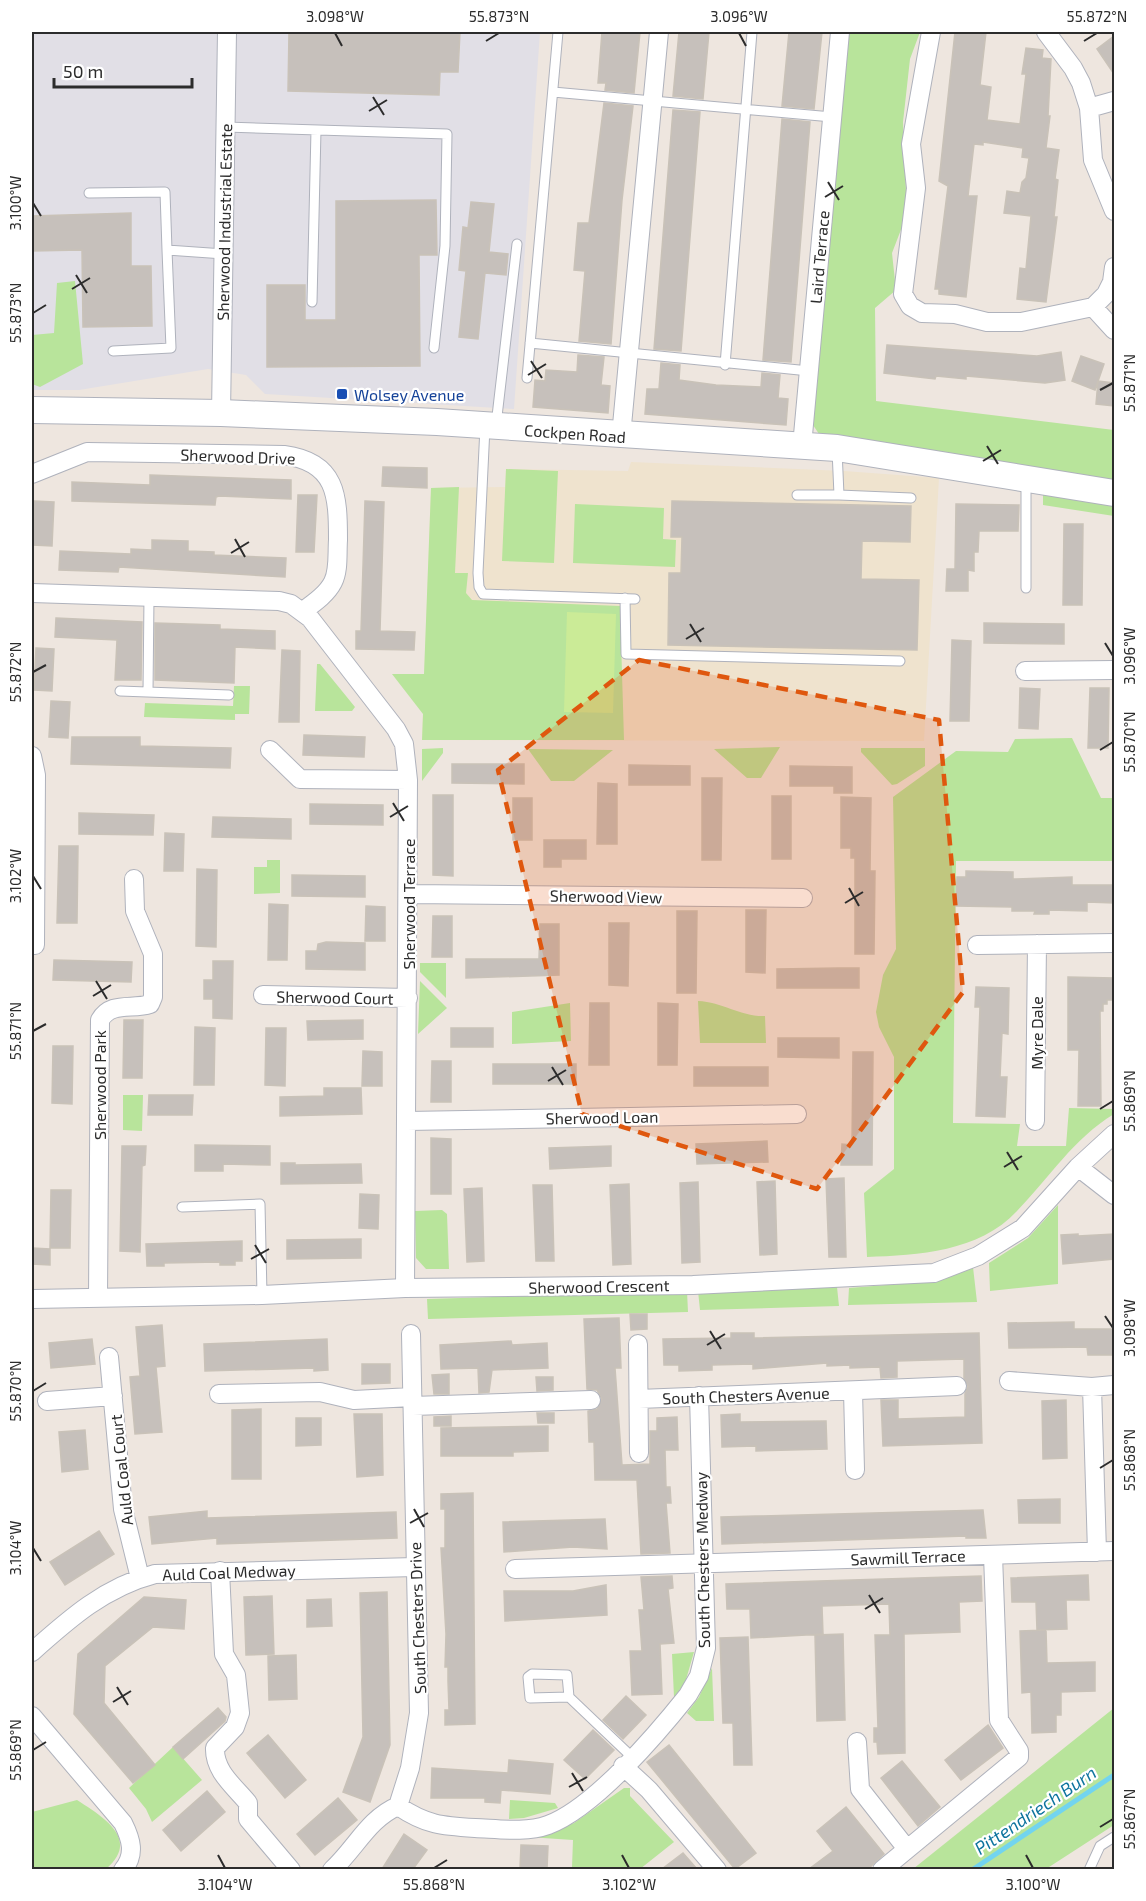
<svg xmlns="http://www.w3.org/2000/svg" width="1146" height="1901" font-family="'Exo 2',sans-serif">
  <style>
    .industrial { fill: #e1dfe6 }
    .education { fill: #efe3ce }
    .green { fill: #b8e49b }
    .pitch { fill: #cbeb97 }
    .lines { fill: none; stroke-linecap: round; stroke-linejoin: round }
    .stream { stroke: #72d4ef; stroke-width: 5 }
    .building { fill: #c6c0bb; stroke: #c9c2b8; stroke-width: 1.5 }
    .service-casing { stroke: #afb2bc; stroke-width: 11 }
    .minor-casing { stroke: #afb2bc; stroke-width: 20 }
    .secondary-casing { stroke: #afb2bc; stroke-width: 28 }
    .service { stroke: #fff; stroke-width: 9 }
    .minor { stroke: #fff; stroke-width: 18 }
    .secondary { stroke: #fff; stroke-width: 26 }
    .marked { fill: #df570e; fill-opacity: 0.2; stroke: #df570e; stroke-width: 4.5; stroke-dasharray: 12 8; stroke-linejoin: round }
    .ticks { fill: none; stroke: #2c2c2c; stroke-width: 2 }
    .transit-dot { fill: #1a4fb4; stroke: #fff; stroke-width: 2 }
    .labels { text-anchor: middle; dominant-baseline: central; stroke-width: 4.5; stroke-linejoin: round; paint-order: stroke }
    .street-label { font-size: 16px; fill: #2c2c2c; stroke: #fff }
    .transit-label { font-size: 16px; fill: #164399; stroke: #fff; text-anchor: start }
    .water-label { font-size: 18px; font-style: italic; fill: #0e749e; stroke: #fff }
    .neatline { fill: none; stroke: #2c2c2c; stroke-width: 2 }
    .ticks-label { font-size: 15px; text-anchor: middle; fill: #2c2c2c }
  </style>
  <rect width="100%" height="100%" fill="#eee6df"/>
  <path class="industrial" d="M32,32h508l-26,377 -249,-15 -19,-19 -38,-6 -129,21h-47z"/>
  <path class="education" d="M631,462l213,9 95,7 -15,263 -502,-1 9,-252 74,-1 1,-18 122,2z"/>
  <path class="green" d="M848,32h72l-10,27 -7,63 4,92 -15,39 4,37 -21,18 1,93 238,29v50l-295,-46 -8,-12z
    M75,281l8,83 -43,23 -8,-3v-49l22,-2 3,-50z
    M506,469l52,2 -4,92 -52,-2z
    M459,487l-4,86h13l-2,20 6,7 148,6 4,134h-202l1,-26 -31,-40h32l7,-186z
    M1043,491l71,13v12l-71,-11z
    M575,504l89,4 -1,31 13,1 -1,27 -102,-4z
    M317,664h3l35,43 -3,4h-37z
    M234,686h16l-1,28h-14v6l-91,-3 1,-14 88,3z
    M1072,738l29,60h13v63h-158l-3,262 67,1 -3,22h49l3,-38 45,1v5c-41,25 -64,63 -97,97 -38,41 -99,44 -150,46l-3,-64 30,-24v-112l-15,-30 -3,-15 7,-37 13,-26 -3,-152 63,-46 52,1 7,-13z
    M780,747l-19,31h-14l-33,-29z
    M443,748v5l-21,28v-32z
    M861,748h64v18l-28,18 -5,1 -31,-33z
    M528,749l85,1 -39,31h-23z
    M267,860h13v33l-26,1v-27h13z
    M420,963h26v35l-26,-26z
    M420,981l27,27 -29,26z
    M698,1001c25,1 43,16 67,15l1,27h-66z
    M570,1003l1,38 -59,3v-32z
    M123,1095h20l-1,36 -19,-1z
    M1058,1205v79l-68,7 -1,-28 39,-25z
    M442,1210l5,4 2,55h-23l-10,-11 -1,-47z
    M973,1267l4,35 -129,3 1,-17 75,-6z
    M837,1287l2,19 -139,4 -2,-19z
    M687,1291l1,21 -260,7 -1,-20z
    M694,1652l-9,31 -11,14 -2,-43z
    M712,1668l2,53h-18l-9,-8 12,-16z
    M1114,1708v117l-68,44h-133z
    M173,1747l29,33 -50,42 -6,-13 -17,-21z
    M624,1788h6v8l44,46 -34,27 -68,-2 1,-27 -45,-3 24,-5 22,-9z
    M77,1800c26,17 64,39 29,69h-74v-57z
    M510,1800l45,3 3,5 -34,10 -15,1z"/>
  <path class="pitch" d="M567,612l49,2 -3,99 -49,-1z"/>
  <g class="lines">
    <path class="stream" d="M972,1870l142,-95"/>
  </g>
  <path class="building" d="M289,32h171l-2,40h-18l-1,23 -151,-4z
    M602,32h38l-6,61 -29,-3 1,-7h-8z
    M679,32h30l-6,67 -30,-3z
    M789,32h33l-8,77 -32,-3z
    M955,32h31l-6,53 11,2 -4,33 33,4 6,-50h-4l4,-26 17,2 -1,8 9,1 -3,57h2l-4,32 13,2 -4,29 3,1 -4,37h3l-11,85 -29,-3 3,-31 6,1 5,-53 -27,-3 3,-22 13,2 2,-11 4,-4 3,-20 -7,-1 1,-9 -40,-6v3l-9,-1 -6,52h9l-11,101 -27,-3v-5h-4l13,-103 -9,-5z
    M1114,36v38l-17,-25z
    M604,103l29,3 -11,94 -11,144 -32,-3 6,-70 -11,-1 4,-47h11z
    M673,110l27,2 -19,239 -27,-2z
    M782,119l28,3 -19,240 -28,-2z
    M436,200l1,55h-18l1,111 -153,1v-82h38v35h31v-119z
    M471,202l23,2 -5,48 19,2 -2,21 -21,-2 -7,66 -19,-2 7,-66 -7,-1 4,-43 5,1z
    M131,213v53h20l1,60 -69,1 -1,-77 -50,1v-35z
    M887,345l150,11 24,-4 4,28 -20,3 -79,-7v3l-30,-3 -1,3 -51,-6z
    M578,355l26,2 -3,28 9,1 -2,27 -75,-6 2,-27 10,1 1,-11 31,2z
    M1081,356l23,8 -9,26 -23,-9z
    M661,363l19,2 -1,15 37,5 45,2 1,-14 18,2 -2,23 10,1 -2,26 -141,-11 2,-25h12z
    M1098,381l16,2v23l-18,-2z
    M383,467l44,1v20l-45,-2z
    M150,475l141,5v19l-72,-3 -3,1 -1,8 -143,-4v-19l78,3z
    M298,495h19l-3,57h-18z
    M34,501l20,1 -2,44 -19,-1z
    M365,501l19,1 -4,129 35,1 -1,18 -58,-1v-18h5z
    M672,501l239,5 -1,36 -48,-1 -1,38 58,1 -2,70 -249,-5 1,-72h12l1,-36h-11z
    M956,504l63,1 -1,26h-39l-1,21h-4v19l-6,-1v21h-22l1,-22h8z
    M1064,524h19l-1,81h-19z
    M152,540l36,1v10l26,1v3l72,3 -1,19 -166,-10 -1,5 -59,-2 1,-19 71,3v-5l21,1z
    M56,618l86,4 -1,58h-26l2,-40 -62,-3z
    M155,623l65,2v4l55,2v18l-40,-2 -1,36 -79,-3z
    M984,623l80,1v20l-80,-1z
    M952,640l19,1 -2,80h-19z
    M36,648l18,1 -2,42 -18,-1z
    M282,650l18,1 -1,71h-20z
    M1020,688l20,1 -2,40 -19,-1z
    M1090,688h19l-1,60h-20z
    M51,701l19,1 -2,36 -19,-1z
    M304,735l61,2 -1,20 -61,-2z
    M72,737h68v9l91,2 -1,20 -159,-4z
    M452,764h72v20l-72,-1z
    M629,765l61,1v19h-61z
    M790,766l62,1v26h-18v-7h-44z
    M702,778h20l-1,82h-19z
    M598,783l19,1v60h-20z
    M433,795h20v81l-20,-1z
    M772,796h19v63h-19z
    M841,797l30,1 -1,73h5l-1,83h-19v-96h-4v-10h-10z
    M513,798h19v42h-19z
    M310,804l73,1v20l-73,-1z
    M79,813l75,2 -1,20 -74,-1z
    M213,817l78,2v20l-79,-2z
    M165,833l19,1 -1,37h-19z
    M544,840h42v19h-25v8h-17z
    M59,846h19l-1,77h-20z
    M197,869l20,1 -1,77 -20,-1z
    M966,871l47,1v7l59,-2v8h42v18l-27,-1v9l-38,-1v4h-15l1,-3h-23v-4l-56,-1 1,-29h9z
    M292,875l73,1v21l-73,-1z
    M269,904l19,1 -1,55h-19z
    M366,906l19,1v34h-20z
    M746,910h20l-1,63 -19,-1z
    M677,911h20l-1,82h-19z
    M433,916h19v41h-20z
    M609,923h20l-1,63 -19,-1z
    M540,924h19v51l-93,3v-19h73z
    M326,942l39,1v27l-59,-1v-18h11l1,-7z
    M54,960l78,2 -1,20 -78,-2z
    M213,961h20l-1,58 -19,-1v-19h-9v-19h9z
    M839,968h20v20h-82v-19z
    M1068,977l46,1v22h-7v4h-4v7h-3l1,95h-23l1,-56h-11z
    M976,987l33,1 -1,46 -6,-1 -2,44h7l-2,40 -29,-1 4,-109h-5z
    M590,1003h19v62h-20z
    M658,1003l20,1 -1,61h-19z
    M124,1020h19l-1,58h-19z
    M363,1020v19l-55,1 -1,-19z
    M195,1027l20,1 -1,57h-20z
    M266,1028h20l-1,58 -20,-1z
    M451,1028h42v19h-42z
    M778,1038h61v20l-61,-1z
    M53,1046h20l-1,58 -20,-1z
    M363,1051l19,1v34h-20z
    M853,1052h20l-1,113h-31l1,-21 10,1z
    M432,1061h19v41h-20z
    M493,1064h83v20h-83z
    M694,1067h74v19h-74z
    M324,1088h37l1,26 -82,2v-19l44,-1z
    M149,1095h44l-1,20h-44z
    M431,1138l20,1v55h-20z
    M767,1141l1,21 -71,2 -1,-20z
    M195,1145l75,1v19l-47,-1v7h-28z
    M122,1146h24l-1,19 -3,1 -2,86 -20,-1z
    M611,1146v20l-61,3 -1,-21z
    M281,1163h14v2l66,-1 1,19 -81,1z
    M844,1178l2,79h-17l-3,-78z
    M775,1181l2,73 -17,1 -3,-73z
    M698,1182l2,80 -18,1 -2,-80z
    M629,1184l2,80 -18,1 -3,-80z
    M533,1185h19l2,76h-18z
    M482,1188l2,73 -17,1 -3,-73z
    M51,1190h20l-1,58h-20z
    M360,1194l19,1 -1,34 -19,-1z
    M1078,1234v2l36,-2v25l-51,5 -2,-29z
    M361,1239v19l-74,1v-19z
    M242,1241v20h-7v4h-15v-3l-56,1v3h-17l-1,-22z
    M32,1248l18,1v16l-18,-1z
    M630,1314h17v15l-16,1z
    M619,1318l2,50h-6l7,97 28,-1v-33h7v-13l20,-1 1,33h-13l1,37h4l1,16h-5l4,50 -29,1 -4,-74h-42l-1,-38h-5l-1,-31 9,-2 5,-10 -5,-9 -10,-1 -3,-70z
    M1074,1322v7h40v26h-26l-1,-8 -78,1 -1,-25z
    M162,1325l3,41 -9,1 6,65 -27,2 -5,-57 10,-1 -4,-49z
    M731,1333h23v5l225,-5 3,110 -99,3 -2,-46h17v19l67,-2v-23l3,-8 -4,-8v-19l-67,2v16l-16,1 -1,-11 -30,1v-3l-23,1v-3l-74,6v-5l-41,1v5l-33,1v-6h-15l-1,-26 68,-1z
    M92,1339l3,25 -44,4 -2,-25z
    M327,1339l1,31 -14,1v-3l-109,3 -1,-27z
    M511,1341l1,4 35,-2 1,25 -56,2 -3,22 -10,1 -1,-25 -37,1 -1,-24z
    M362,1364h28v19l-28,1z
    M449,1374v20h-15l-2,-19z
    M536,1377h17v13l-16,1z
    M1066,1400l1,58 -24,1 -1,-58z
    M261,1409v70h-29v-69z
    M537,1413h17v10h-16z
    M354,1414h28l1,61 -26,2z
    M740,1414v8l86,-1 1,28 -71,2v-5l-34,1 -1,-32z
    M451,1416v10h-17v-9z
    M296,1418h25v27l-25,1z
    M548,1426v25l-35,1v4h-72v-28z
    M85,1430l3,39 -26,3 -3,-40z
    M473,1493l2,231 -30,1v-15h4l-1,-29v-14h-3l1,-33 -5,-86h4v-39h-4v-15z
    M1060,1499v24h-41l-1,-23z
    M983,1510l3,28h-20v-2l-244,8 -1,-27z
    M207,1511v7l189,-6 1,26 -180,6v-6l-65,6 -3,-27z
    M605,1519l2,30 -34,-2 -69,5 -1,-30z
    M99,1531l15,23 -49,31 -15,-23z
    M1088,1575l1,25h-23l1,29 -30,1 -1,-28h-24l-1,-24z
    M672,1576l1,12 -5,1 6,54 -14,1 2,50 -30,1 -2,-44h12l-3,-41h5l-3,-33z
    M981,1576l1,25 -23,1 1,30 -56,2 1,119 -27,1 -1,-12h-3v-14h4l-3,-93h15l-1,-31 -67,2 1,28 -72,4 -1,-29h-23l-1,-25z
    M606,1585l1,30 -102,6 -1,-30h69z
    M387,1592l3,153 -20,57 -27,-10 20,-55 -3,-144z
    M272,1596l2,58 -28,1 -2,-58z
    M144,1597l42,3 -2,29 -31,-2 -48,39 -1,37 51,62 -22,18 -59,-69 4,-60z
    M331,1599l1,27 -25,1v-27z
    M1046,1630l1,33 48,-1v29l-34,1v23h-5v17l-24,1 -1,-41 -9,1 -2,-62z
    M843,1634l2,86 -28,1 -2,-86z
    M748,1637l4,128h-18l-1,-42h-10l-3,-85z
    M296,1655l1,44 -28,1 -1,-44z
    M626,1696l20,19 -23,24 -20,-19z
    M218,1708l8,9 -1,4 -42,38 -10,-12z
    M988,1725l15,23 -42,32 -16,-20z
    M593,1730l21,20 -29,29 -21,-19z
    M268,1735l38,45 -21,18 -38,-45z
    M669,1745l87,108 -21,16 -88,-107z
    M509,1760l44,4 -3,30 -49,-4 -1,13 -15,-1v-4h-54l1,-30 76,5z
    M902,1761l38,46 -22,19 -37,-48z
    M207,1791l18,21 -44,39 -18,-21z
    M338,1798l19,22 -42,35 -18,-21z
    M846,1807l38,47 -16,15h-59l24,-18 -16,-20z
    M404,1834l23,16 -14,19h-31z
    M521,1845l27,1 -1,23h-27z
    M683,1853l14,16h-35z"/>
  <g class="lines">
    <g class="service-casing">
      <path id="service" d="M553,92l279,25
        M226,127l221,7 -2,112 -11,102
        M89,193l76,-1 2,58 57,4
        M312,302l4,-172
        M530,343l279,28
        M113,351l58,-3 -4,-98
        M725,365l27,-333
        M527,378l31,-346
        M496,425l21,-181
        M485,427l-7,146 1,14 4,7 152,5
        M837,450l2,45 72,3
        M1026,480v108
        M797,495h42
        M625,598l1,56 274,7
        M120,691l109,4
        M148,692l1,-95
        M182,1207l78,-3 2,91
        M569,1697l-39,1 -2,-21 4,-3 35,1 2,22 63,60
        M1089,1870l11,-24 14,-9"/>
    </g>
    <g class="minor-casing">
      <path id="minor" d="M931,32l-20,112 5,44 -13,106 7,12 12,7 33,1 32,8h34l72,-15 13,-13 6,-12 2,-15
        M1046,32l27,36 8,15 8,25 4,52 21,51
        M1089,108l25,-7
        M1093,307l21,23
        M221,413l6,-381
        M621,436l38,-404
        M802,446l38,-414
        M32,474l55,-22 197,3c53,7 54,41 54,85 -1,14 1,30 -5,42 -6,12 -19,21 -30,29
        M32,593l247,8 12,3 19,14 86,111 8,15 4,36 -3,508
        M1025,671l89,-1
        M270,750l30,29 108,1
        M32,756l4,19 -1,170h-3
        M410,894l393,4
        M977,945l137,-2
        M263,995l145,3
        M407,1121l390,-7
        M1035,1121l2,-177
        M1078,1167l36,28
        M98,1298l2,-278c11,-19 32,-10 50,-16l3,-7v-43l-18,-43 -1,-32
        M32,1299l230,-4 143,-7 288,-3 241,-12 44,-17 45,-28 55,-61 36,-33
        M638,1344l1,109
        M109,1357l14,152 17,69
        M1009,1381l83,6 22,-2
        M1092,1387l5,165
        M853,1391l2,79
        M219,1394l101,-2 34,8 58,-3
        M639,1399l318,-13
        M47,1401l66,-5
        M413,1406l178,-6
        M515,1569l599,-18
        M220,1571l4,83 12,21 4,38 -5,14 -20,21c-1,23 19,38 33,55v16l43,51
        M32,1652c38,-34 73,-65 123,-78l260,-7
        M32,1716l91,107c8,16 13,31 0,47
        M857,1742l3,47 47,60
        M623,1766l26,24 68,80
        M398,1806c28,19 44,20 77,22 24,1 51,5 73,-3 46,-17 109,-91 140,-130l11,-19 7,-28 -7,-252
        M332,1870c24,-22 36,-51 66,-64l12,-38 9,-55 -8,-379
        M882,1870l137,-113v-6l-20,-31 -6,-165"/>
    </g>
    <g class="secondary-casing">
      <path id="secondary" d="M32,410l189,3 216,9 400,26 277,45"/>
    </g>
    <use href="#service" class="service"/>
    <use href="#minor" class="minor"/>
    <use href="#secondary" class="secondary"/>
  </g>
  <path class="marked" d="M639,660l300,60 24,272 -146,197 -235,-75 -84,-344z"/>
  <path class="ticks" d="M335,33l7,13M739,33l7,13M486,41l13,-8M1084,41l13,-8M373,97l11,18M369,111l18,-11M828,182l11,18M825,197l18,-11M33,203l8,13M76,275l11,18M72,289l18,-11M33,313l13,-8M531,361l11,17M528,375l18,-11M1100,390l13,-7M987,446l11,18M983,461l18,-11M235,539l10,18M231,553l18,-11M690,624l11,18M686,639l18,-11M1105,643l8,13M33,672l13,-7M1100,750l13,-8M393,803l11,18M390,817l18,-11M33,876l8,13M849,888l10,18M845,903l18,-11M96,981l11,18M93,996l18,-11M33,1031l13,-7M552,1067l11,18M548,1081l18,-11M1100,1109l13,-8M1007,1152l11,18M1004,1167l18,-11M255,1245l11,18M251,1259l18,-10M1105,1316l8,12M710,1331l11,18M707,1345l18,-11M33,1391l13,-8M1100,1468l13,-8M414,1509l10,18M410,1523l18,-10M33,1548l8,13M869,1595l11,18M865,1609l18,-11M117,1687l11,18M113,1702l18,-11M33,1750l13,-8M572,1773l11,18M569,1787l18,-10M1100,1827l13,-8M218,1855l7,13M622,1855l7,13M1026,1855l7,13M434,1868l13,-8"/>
  <rect class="transit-dot" x="336" y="388" width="12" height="12" rx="3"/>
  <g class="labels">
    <g class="street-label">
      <text transform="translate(224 222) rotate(-89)">Sherwood Industrial Estate</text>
      <text transform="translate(819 257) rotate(-85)">Laird Terrace</text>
      <text transform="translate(575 433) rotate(4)">Cockpen Road</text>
      <text transform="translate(238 456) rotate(2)">Sherwood Drive</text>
      <text transform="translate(606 896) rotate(1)">Sherwood View</text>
      <text transform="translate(408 904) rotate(-90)">Sherwood Terrace</text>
      <text transform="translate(335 997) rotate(1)">Sherwood Court</text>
      <text transform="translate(1036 1033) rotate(-90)">Myre Dale</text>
      <text transform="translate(99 1085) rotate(-90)">Sherwood Park</text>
      <text transform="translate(602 1117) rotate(-1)">Sherwood Loan</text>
      <text transform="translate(599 1286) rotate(-1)">Sherwood Crescent</text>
      <text transform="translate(746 1395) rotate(-2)">South Chesters Avenue</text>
      <text transform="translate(121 1470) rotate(-96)">Auld Coal Court</text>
      <text transform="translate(908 1557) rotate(-2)">Sawmill Terrace</text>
      <text transform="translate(702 1560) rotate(-91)">South Chesters Medway</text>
      <text transform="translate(229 1572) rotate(-2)">Auld Coal Medway</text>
      <text transform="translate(417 1618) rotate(-92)">South Chesters Drive</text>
    </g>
    <g class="transit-label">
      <text x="354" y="394">Wolsey Avenue</text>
    </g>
    <g class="water-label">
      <text transform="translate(1035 1810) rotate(-34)">Pittendriech Burn</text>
    </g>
  </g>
  <rect width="1146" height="1901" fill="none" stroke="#ffffff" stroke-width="66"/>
  <path d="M54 78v9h138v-9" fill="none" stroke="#2c2c2c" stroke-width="3"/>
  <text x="63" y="78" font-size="18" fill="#2c2c2c" stroke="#ffffff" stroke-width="4.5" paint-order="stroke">50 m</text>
  <rect x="33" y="33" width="1080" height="1835" class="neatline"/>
  <g class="ticks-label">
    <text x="335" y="22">3.098°W</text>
    <text x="499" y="22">55.873°N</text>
    <text x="739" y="22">3.096°W</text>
    <text x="1097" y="22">55.872°N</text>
    <text transform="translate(16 203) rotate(-90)" y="5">3.100°W</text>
    <text transform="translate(16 313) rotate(-90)" y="5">55.873°N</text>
    <text transform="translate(1130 383) rotate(-90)" y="5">55.871°N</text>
    <text transform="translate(1130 656) rotate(-90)" y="5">3.096°W</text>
    <text transform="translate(16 672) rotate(-90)" y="5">55.872°N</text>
    <text transform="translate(1130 742) rotate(-90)" y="5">55.870°N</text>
    <text transform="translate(16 876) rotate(-90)" y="5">3.102°W</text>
    <text transform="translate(16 1031) rotate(-90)" y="5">55.871°N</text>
    <text transform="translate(1130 1101) rotate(-90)" y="5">55.869°N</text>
    <text transform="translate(1130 1328) rotate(-90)" y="5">3.098°W</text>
    <text transform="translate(16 1391) rotate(-90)" y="5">55.870°N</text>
    <text transform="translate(1130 1460) rotate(-90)" y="5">55.868°N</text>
    <text transform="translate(16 1548) rotate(-90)" y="5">3.104°W</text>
    <text transform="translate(16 1750) rotate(-90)" y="5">55.869°N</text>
    <text transform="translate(1130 1819) rotate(-90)" y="5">55.867°N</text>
    <text x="225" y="1890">3.104°W</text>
    <text x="434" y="1890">55.868°N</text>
    <text x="629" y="1890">3.102°W</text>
    <text x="1033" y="1890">3.100°W</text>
  </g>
</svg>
